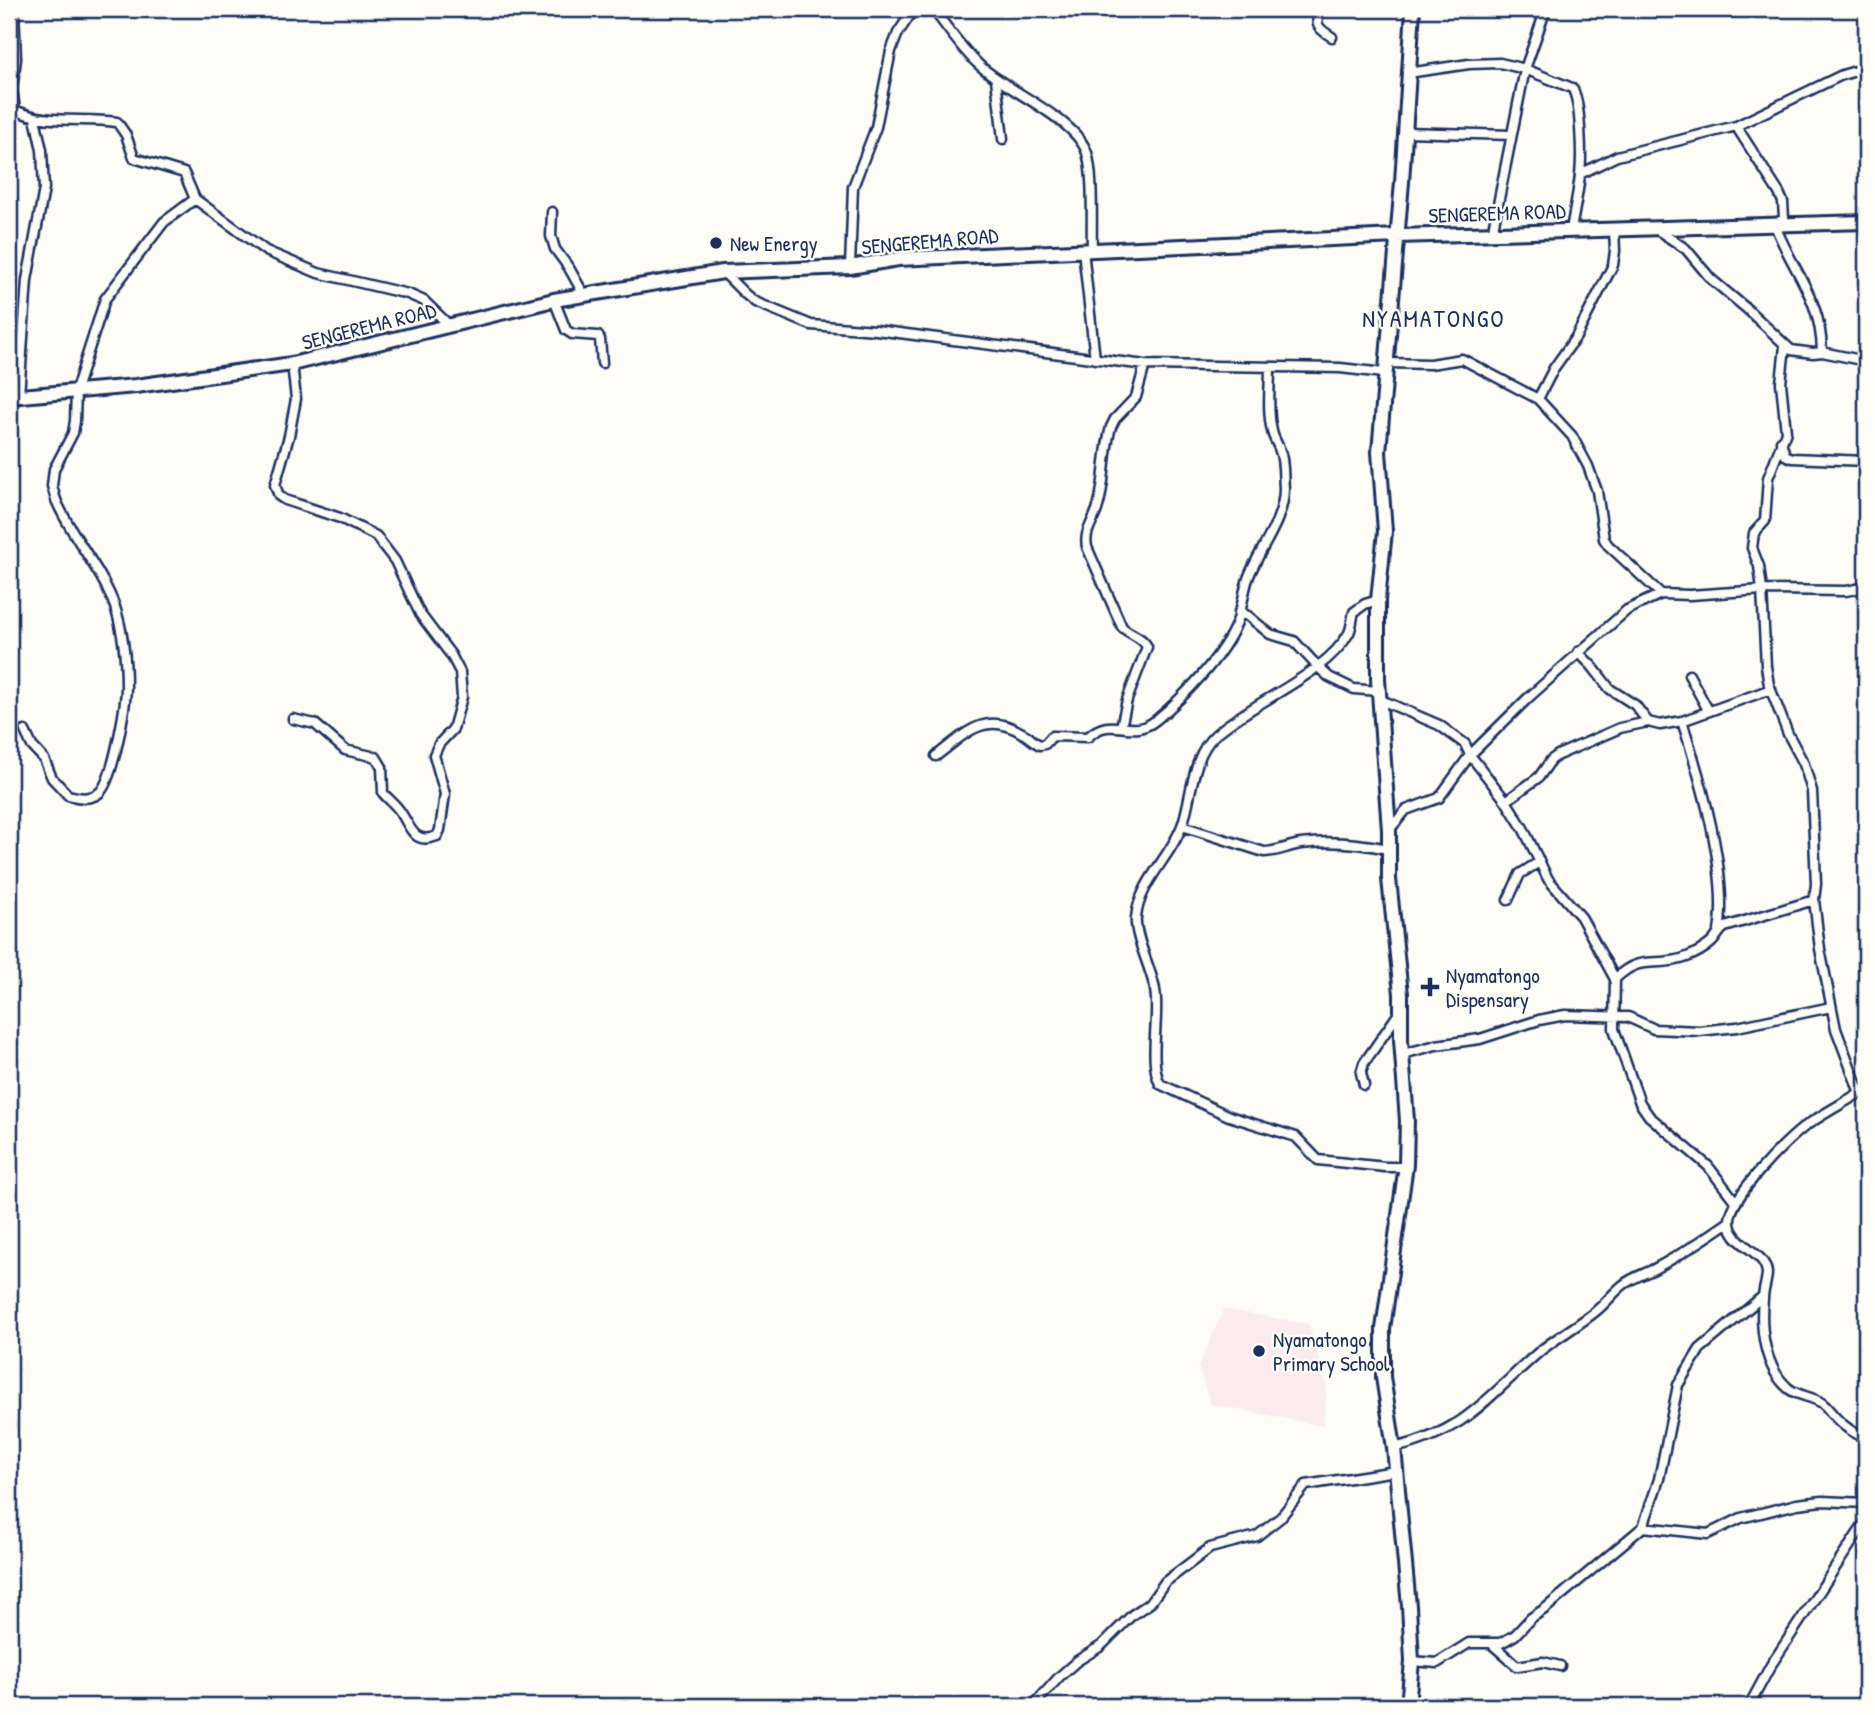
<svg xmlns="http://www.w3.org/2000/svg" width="1875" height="1715" font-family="'Patrick Hand',sans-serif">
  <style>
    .built { fill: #fcebee }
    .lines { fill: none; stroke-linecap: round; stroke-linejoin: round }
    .street-casing { stroke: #1b2f5e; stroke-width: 13 }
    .secondary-casing { stroke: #1b2f5e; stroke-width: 18 }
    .street { stroke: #fdfcf7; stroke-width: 8 }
    .secondary { stroke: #fdfcf7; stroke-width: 12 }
    .poi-dot { fill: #1b2f5e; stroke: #fdfcf7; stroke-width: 2.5 }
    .labels { text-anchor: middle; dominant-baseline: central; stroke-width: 5; stroke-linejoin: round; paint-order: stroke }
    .street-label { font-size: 21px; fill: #1b2f5e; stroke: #fdfcf7 }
    .poi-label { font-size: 21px; fill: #1b2f5e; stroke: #fdfcf7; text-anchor: start }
    .quarter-label { font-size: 24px; letter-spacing: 2px; fill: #1b2f5e; stroke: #fdfcf7 }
  </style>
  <rect width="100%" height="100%" fill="#fdfcf7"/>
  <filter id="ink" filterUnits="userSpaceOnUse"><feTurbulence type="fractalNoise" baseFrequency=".0143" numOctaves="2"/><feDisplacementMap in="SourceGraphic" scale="14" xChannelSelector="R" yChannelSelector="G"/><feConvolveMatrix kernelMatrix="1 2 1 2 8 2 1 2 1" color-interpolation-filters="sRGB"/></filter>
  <g filter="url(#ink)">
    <path class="built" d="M1224,1309l85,15 18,63 -4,39 -112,-22 -13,-37z"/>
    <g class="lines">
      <g class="street-casing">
        <path id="street" d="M14,9l2,50 -4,30 3,21c32,15 68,7 102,12l9,13 8,23 50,15 11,26 71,52 52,22 90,21 16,7 26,25
          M933,9c14,18 27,38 44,54 27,27 99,55 110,90 7,23 4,71 5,96
          M1321,9c-8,16 -2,20 11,28
          M1408,73l61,-9 31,-1 25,6 47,19c9,13 10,70 8,87 -2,19 -6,37 -9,55
          M996,79l7,60
          M1736,126l43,67 4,9 1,16 -9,7c18,48 46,71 47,127
          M1405,132l106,3
          M1580,174l37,-18 119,-30 106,-51 24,-7
          M552,212l-1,24 4,13 14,19 14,25
          M1656,229l30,20 25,30 36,30 44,41 22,3 9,-1 44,9
          M1492,234l33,-165 21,-60
          M1083,250l12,109
          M850,267l3,-80 23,-60 15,-76 7,-18 16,-24
          M723,272l22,22 10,8 56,23 65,5 269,35 195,3 44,5
          M554,300l12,30 6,4 26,2 2,3 2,24
          M1785,346l-4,37 5,49 -18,46 -3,43 -11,12 -2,15 7,18 3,24 4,76 3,19 19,49 16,30 8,27 4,93 -2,16 6,49 16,80 24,64
          M1386,363l44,1 32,-5 76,40 34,37 16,30 9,25 7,48 4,6 53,49
          M292,364l4,35 -7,37 -14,49 4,11 6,4 55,18 36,18 19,25 25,53 31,41 9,17 2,25 -9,32 -14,15 -5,11 11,39 -5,36 -3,6c-25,10 -27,-12 -38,-26 -5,-7 -11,-11 -16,-17l-1,-26 -6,-10 -31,-7 -30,-26 -22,-5
          M19,396l8,-116 17,-91 -2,-39 -7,-32
          M1538,399l16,-31 22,-31 37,-72 2,-14 -1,-22
          M1781,441l4,14 7,3 74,3
          M1378,600l-13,4 -11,8c-2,7 -2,14 -5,21 -23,42 -96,68 -134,102 -23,21 -23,60 -32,88 -11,33 -44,59 -47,95 -2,18 16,52 19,72 5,26 -7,70 5,94l69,32 67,21 22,23 67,7h20l1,-2
          M1239,612l9,4 22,18 24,7 24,26 11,10 25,12 25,2
          M1578,652l14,14 18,23 25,16 13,17
          M1689,675l19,35
          M1381,700l58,25 26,19 5,11 36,46 17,27 25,51 33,38 34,62 -1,50 26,74 9,13 59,50 27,35
          M1682,721c18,56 47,152 37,210
          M1121,727l6,-27 20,-53c-4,-10 -18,-13 -25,-20l-35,-80c-3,-15 5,-23 10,-37 9,-26 6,-56 14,-83l4,-8 21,-22 9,-32
          M25,731l7,15 12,13 8,19 16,17c10,3 22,5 31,-2 14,-11 27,-88 27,-107 0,-25 -3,-55 -11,-79 -14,-39 -43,-69 -59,-107l-4,-14 2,-17 19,-36 2,-12 1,-31 29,-91 59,-77 31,-23
          M936,756c29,-22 49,-46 86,-23 7,3 11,9 18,12l5,-1 7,-8 36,1c25,-24 42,4 68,-17 28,-23 68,-65 81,-98 6,-15 6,-31 12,-46 12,-30 35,-55 35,-88 -1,-12 0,-27 -4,-37 -2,-7 -7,-13 -8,-20 -5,-20 -2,-43 -2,-64
          M1506,801l33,-24 12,-17 7,-5 62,-27 28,-6 12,3 22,-4 89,-32
          M1182,826l82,26c13,0 24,-6 37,-8 30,-4 58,-1 87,5
          M1390,829l16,-19 33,-12 31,-43 58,-57 99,-88 34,-16 29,1 72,-5 84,1 20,-4
          M1508,900l12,-26 19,-12
          M1615,979c27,-27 42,-10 72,-22 8,-3 17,-8 24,-14 6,-5 7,-12 14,-16l89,-27
          M1403,1054l33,-9 44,-6 59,-19 26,-5 63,2 26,12 45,2 38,-4 94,-20
          M1364,1085l-3,-12 3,-10 35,-50
          M1866,1089c-19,12 -40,23 -59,36 -20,14 -80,74 -77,98 2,22 35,28 37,50 0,8 -4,17 -4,26 -3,29 1,68 25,89 9,8 23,8 34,15 5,4 9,10 14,15 9,10 19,15 30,21
          M1394,1448c72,-16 93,-51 145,-96 18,-15 39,-26 57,-41 10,-8 17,-18 27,-26 10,-8 22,-11 33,-17 26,-14 50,-30 73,-46
          M1643,1527l65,7 33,-16 56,-14 25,-3 44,2
          M1493,1645l24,21 26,-4 17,4
          M1412,1661l25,2 32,-20h32l14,-8 16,-17 15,-10 97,-81 16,-48 19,-94 22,-36 63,-53
          M1033,1706l27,-30 17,-15 24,-15 31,-31 18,-12 15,-21 45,-34 47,-12 23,-18 26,-33 90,-14
          M1749,1706l22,-41 95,-144"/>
      </g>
      <g class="secondary-casing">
        <path id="secondary" d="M9,397l127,-11 156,-22 262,-64 169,-28 127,-5 48,-8 499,-23 469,-14
          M1408,1706l4,-45 -3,-55 -15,-158 -11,-71v-48l23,-164 1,-44 -6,-81v-46l-12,-115v-49l-11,-151v-79l7,-69 -6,-79 23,-270 11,-173"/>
      </g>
      <use href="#street" class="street"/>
      <use href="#secondary" class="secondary"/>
    </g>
  </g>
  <g class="poi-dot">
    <circle cx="716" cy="243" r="7"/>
    <path d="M1426.5 976.5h7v7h7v7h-7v7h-7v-7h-7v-7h7z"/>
    <circle cx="1259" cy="1351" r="7"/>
  </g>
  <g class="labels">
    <g class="street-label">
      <text transform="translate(1497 213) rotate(-2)">SENGEREMA ROAD</text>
      <text transform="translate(930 241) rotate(-5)">SENGEREMA ROAD</text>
      <text transform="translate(369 326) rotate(-14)">SENGEREMA ROAD</text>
    </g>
    <g class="poi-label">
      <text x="730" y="243">New Energy</text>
      <text x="1446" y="975">Nyamatongo<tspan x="1446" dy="24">Dispensary</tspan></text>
      <text x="1273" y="1339">Nyamatongo<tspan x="1273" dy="24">Primary School</tspan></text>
    </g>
    <g class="quarter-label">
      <text x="1434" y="318">NYAMATONGO</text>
    </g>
  </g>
  <rect width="1875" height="1715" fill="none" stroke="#fdfcf7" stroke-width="35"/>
  <rect x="18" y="18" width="1840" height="1680" fill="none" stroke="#1b2f5e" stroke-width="2.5" filter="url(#ink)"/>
</svg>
